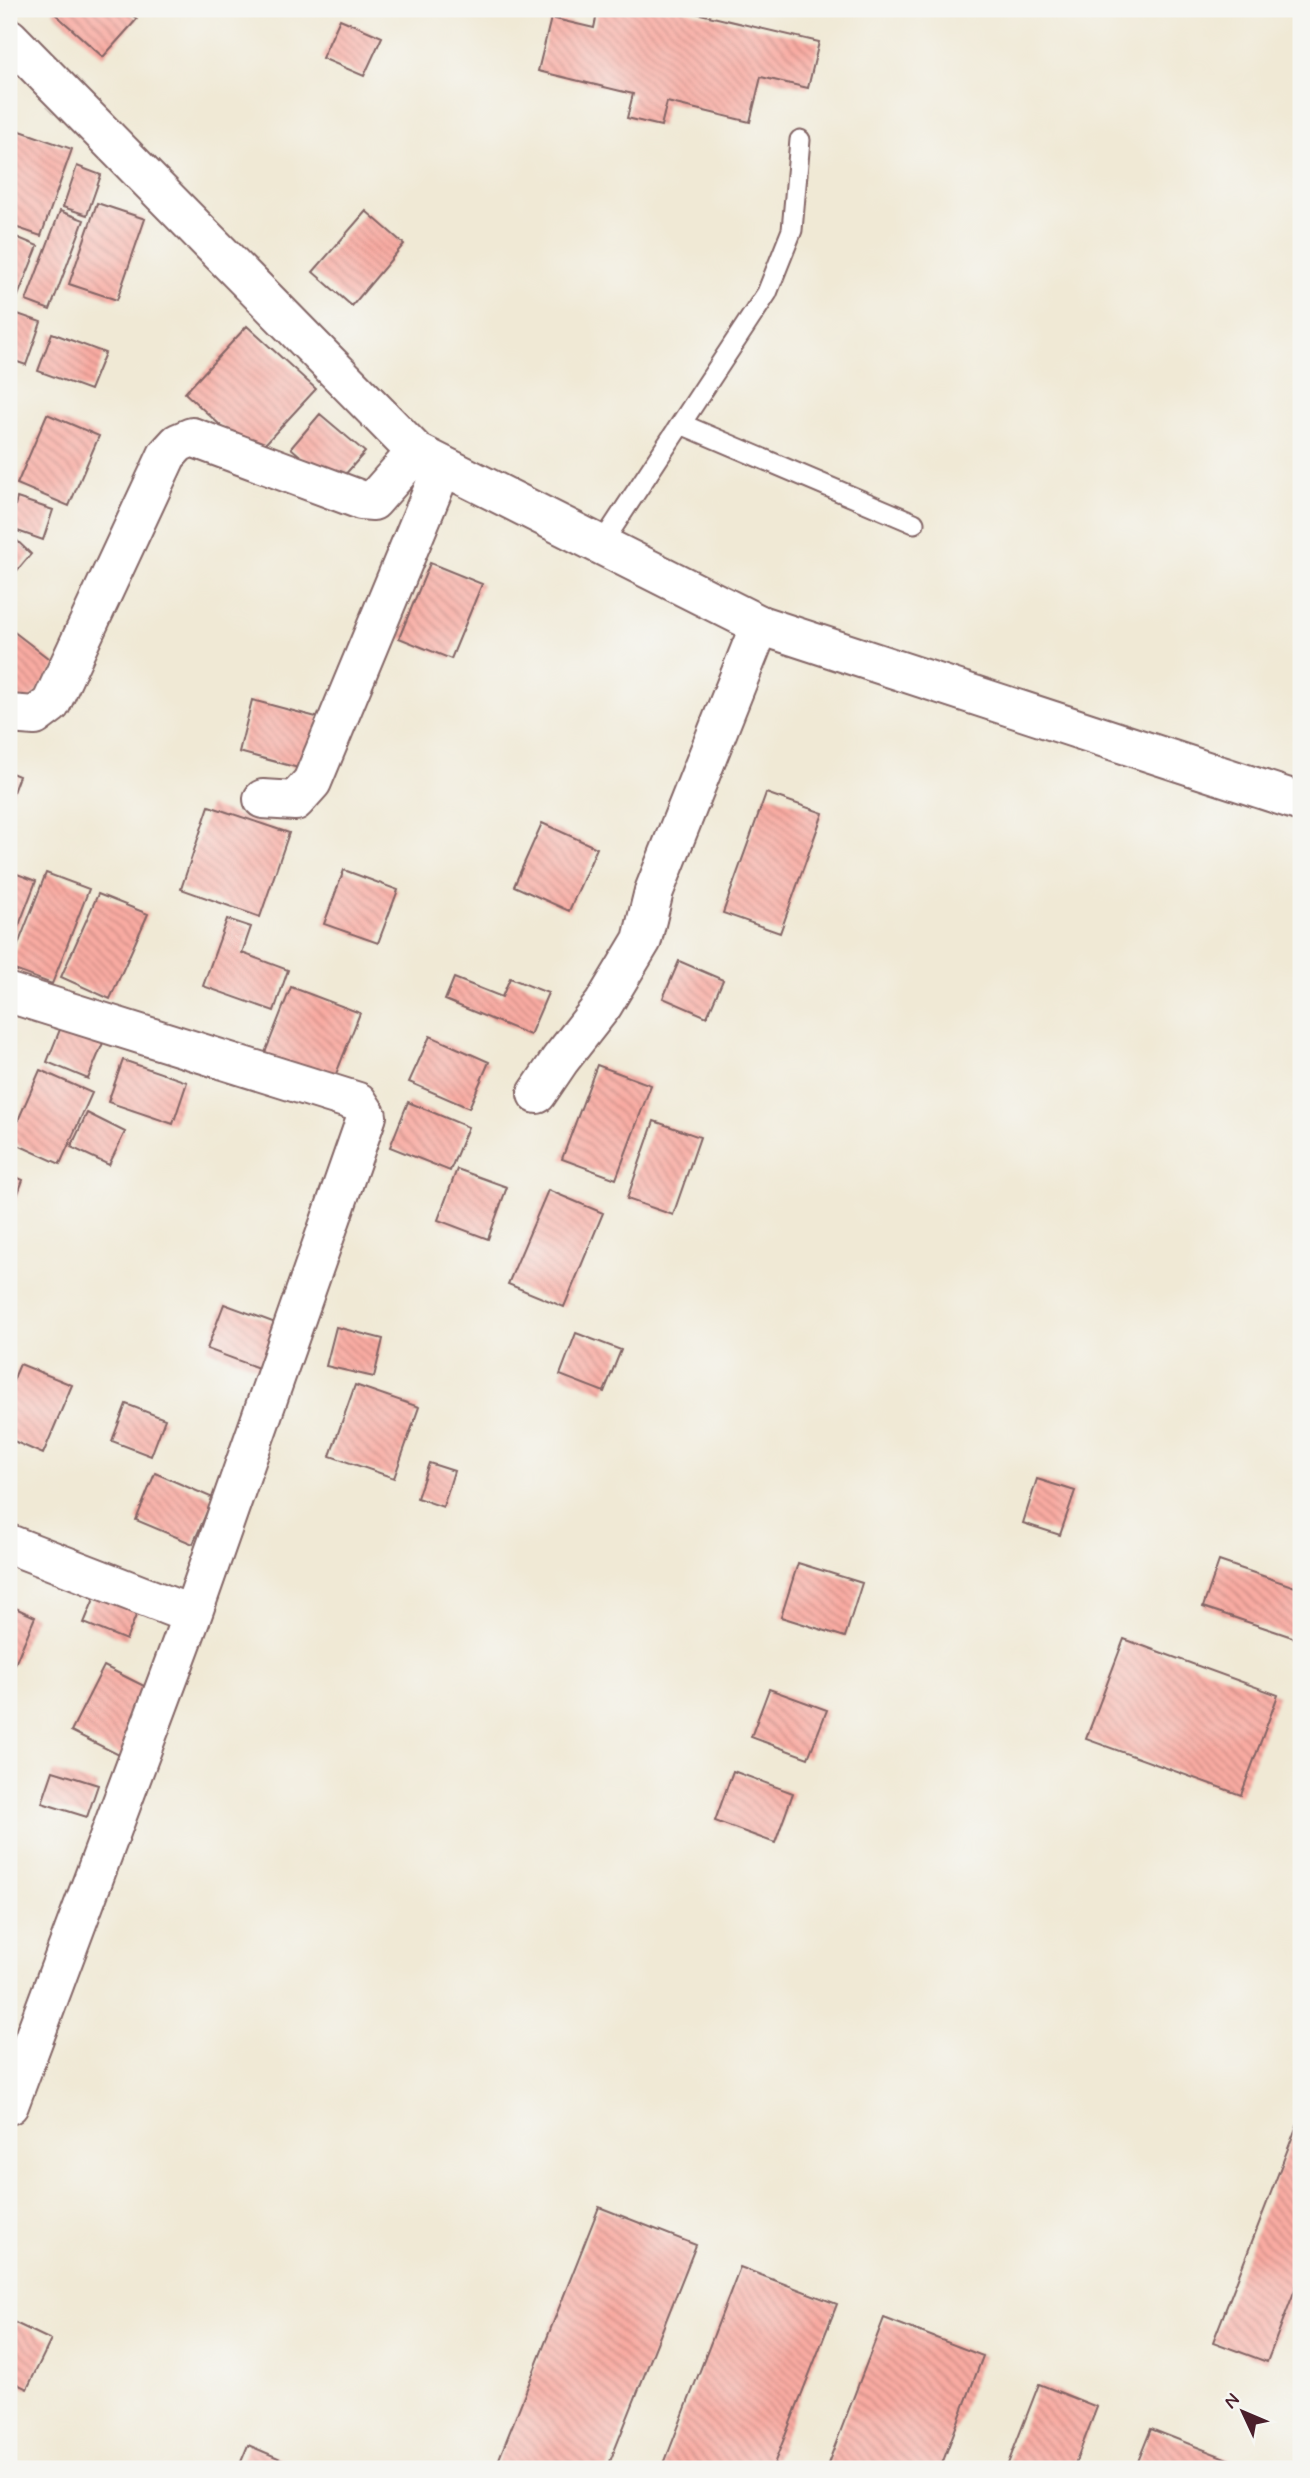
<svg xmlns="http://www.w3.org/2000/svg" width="1310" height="2478" font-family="Mynerve,sans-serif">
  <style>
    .building { fill: url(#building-back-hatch) }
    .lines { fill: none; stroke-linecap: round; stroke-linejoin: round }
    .service-casing { stroke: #846666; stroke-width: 23 }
    .minor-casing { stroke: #846666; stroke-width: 42 }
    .tertiary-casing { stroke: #846666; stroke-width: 42 }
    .service { stroke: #fff; stroke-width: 19 }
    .minor { stroke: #fff; stroke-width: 38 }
    .tertiary { stroke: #fff; stroke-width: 38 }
  </style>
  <defs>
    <pattern id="building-back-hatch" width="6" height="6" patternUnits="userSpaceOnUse" patternTransform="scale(1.75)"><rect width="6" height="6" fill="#f9aba2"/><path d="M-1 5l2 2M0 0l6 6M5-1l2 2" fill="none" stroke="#cc8b84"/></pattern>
  </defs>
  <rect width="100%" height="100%" fill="#f6f6f2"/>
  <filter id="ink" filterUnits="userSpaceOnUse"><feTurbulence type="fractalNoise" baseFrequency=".0143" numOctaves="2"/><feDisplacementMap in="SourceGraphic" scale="14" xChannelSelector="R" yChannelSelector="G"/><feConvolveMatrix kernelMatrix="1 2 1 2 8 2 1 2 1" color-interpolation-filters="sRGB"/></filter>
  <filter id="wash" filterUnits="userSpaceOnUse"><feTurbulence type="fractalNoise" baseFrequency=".00686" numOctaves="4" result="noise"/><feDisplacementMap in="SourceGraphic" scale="28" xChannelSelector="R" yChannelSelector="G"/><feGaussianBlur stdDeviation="1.57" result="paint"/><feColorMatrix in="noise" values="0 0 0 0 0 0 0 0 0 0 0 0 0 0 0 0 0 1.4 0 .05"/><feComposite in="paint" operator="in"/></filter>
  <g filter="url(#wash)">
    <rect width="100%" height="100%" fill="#f0e9d5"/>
    <g id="blocks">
      <path class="building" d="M56,9h69l12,10 -34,38 -50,-45z
        M598,9h81l140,33 -11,46 -47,-11 -11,45 -83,-20 -6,24 -34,-8 6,-24 -95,-23 13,-53 43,10z
        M340,19l42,18 -18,39 -42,-18z
        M9,127l63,22 -31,87 -32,-11z
        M77,166l24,9 -14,40 -24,-8z
        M97,203l48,16 -28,81 -48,-16z
        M60,211l24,9 -34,90 -24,-9z
        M366,211l38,33 -52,62 -39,-34z
        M9,234l29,12 -20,50 -9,-4z
        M9,311l32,11 -15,43 -17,-6z
        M247,326l69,63 -62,67 -69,-63z
        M52,333l53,20 -15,37 -52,-19z
        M47,414l52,22 -30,70 -52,-22z
        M320,414l45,38 -30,34 -44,-38z
        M17,498l36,12 -10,30 -34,-12z
        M9,533l22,21 -22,26z
        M430,563l52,21 -31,75 -52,-21z
        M9,628l48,37 -37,48 -11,-9z
        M252,700l68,18 -14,52 -67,-18z
        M9,772l10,4 -10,27z
        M766,793l57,20 -43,120 -57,-20z
        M209,806l80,27 -29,84 -79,-28z
        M542,823l55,25 -28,63 -55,-25z
        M344,870l54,20 -20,53 -54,-19z
        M9,871l27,10 -27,70z
        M46,873l43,16 -37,95 -43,-16z
        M98,894l50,20 -38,85 -49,-22z
        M227,919l24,8 -9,26 46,17 -14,41 -71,-25z
        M679,961l44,19 -16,37 -44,-19z
        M454,978l48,19 8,-19 38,15 -18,42 -85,-35z
        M291,987l69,26 -28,71 -69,-26z
        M63,1022l42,16 -17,41 -41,-17z
        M430,1036l59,26 -20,46 -60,-26z
        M123,1060l64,22 -14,42 -65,-22z
        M597,1065l54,20 -35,94 -54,-20z
        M40,1070l52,23 -32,71 -51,-23z
        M408,1102l60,25 -18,44 -60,-24z
        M87,1113l38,19 -16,33 -38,-18z
        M654,1121l46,16 -27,78 -46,-16z
        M457,1169l50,18 -19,52 -50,-19z
        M9,1174l14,6 -14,37z
        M548,1190l55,23 -39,94 -56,-23z
        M224,1304l65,24 -17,45 -65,-24z
        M336,1327l47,12 -9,38 -48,-11z
        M576,1333l45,17 -17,42 -44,-17z
        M20,1364l52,21 -29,69 -34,-15v-49z
        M355,1385l64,22 -25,71 -64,-22z
        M126,1404l39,15 -14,37 -39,-15z
        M429,1463l25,8 -11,36 -26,-9z
        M155,1473l58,25 -20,46 -57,-24z
        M1037,1479l38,12 -15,44 -37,-12z
        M1219,1561l82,28v51l-98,-33z
        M798,1563l64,20 -17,54 -64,-20z
        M98,1589l42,17 -14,34 -42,-17z
        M9,1605l26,12 -20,47 -6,-2z
        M1124,1639l154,56 -37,100 -155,-56z
        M104,1666l56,28 -33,65 -56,-28z
        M769,1689l58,21 -19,48 -57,-21z
        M53,1771l45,14 -11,32 -45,-14z
        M733,1771l60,22 -18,50 -60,-22z
        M1301,2115v159l-34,88 -54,-20z
        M599,2207l97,38 -89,224h-112z
        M740,2267l97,37 -65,165h-110z
        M884,2318l99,38 -43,113h-114z
        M9,2320l42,20 -24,49 -18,-9z
        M1039,2384l58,23 -24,62h-67z
        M1151,2429l82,32 -3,8h-95z
        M248,2445l49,21 -1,3h-58z"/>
    </g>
  </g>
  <g filter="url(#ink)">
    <use href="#blocks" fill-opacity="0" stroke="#846666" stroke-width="2"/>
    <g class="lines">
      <g class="service-casing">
        <path id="service" d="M681,424l233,99
          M601,545l166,-252 25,-63 8,-90"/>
      </g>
      <g class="minor-casing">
        <path id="minor" d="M9,714l26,2 16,-12 116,-249 11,-12 14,-6 169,63 12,1 43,-49
          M263,799l32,2 17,-19 131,-316
          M9,993l349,109 9,14 -175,499 -183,490
          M537,1094l23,-34 43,-55 39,-65 12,-49 106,-266
          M9,1544l183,71"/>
      </g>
      <g class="tertiary-casing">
        <path id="tertiary" d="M9,38l407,414 344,173 541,177"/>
      </g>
      <use href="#service" class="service"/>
      <use href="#minor" class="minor"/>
      <use href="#tertiary" class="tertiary"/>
    </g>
  </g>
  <rect width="1310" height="2478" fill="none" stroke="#f6f6f2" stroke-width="35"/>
  <g transform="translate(1243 2412) rotate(314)" stroke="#f6f6f2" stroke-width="5" paint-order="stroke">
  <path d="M0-5L12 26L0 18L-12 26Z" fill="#4a1f2b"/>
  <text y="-10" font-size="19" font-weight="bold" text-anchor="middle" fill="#4a1f2b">N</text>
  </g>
</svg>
